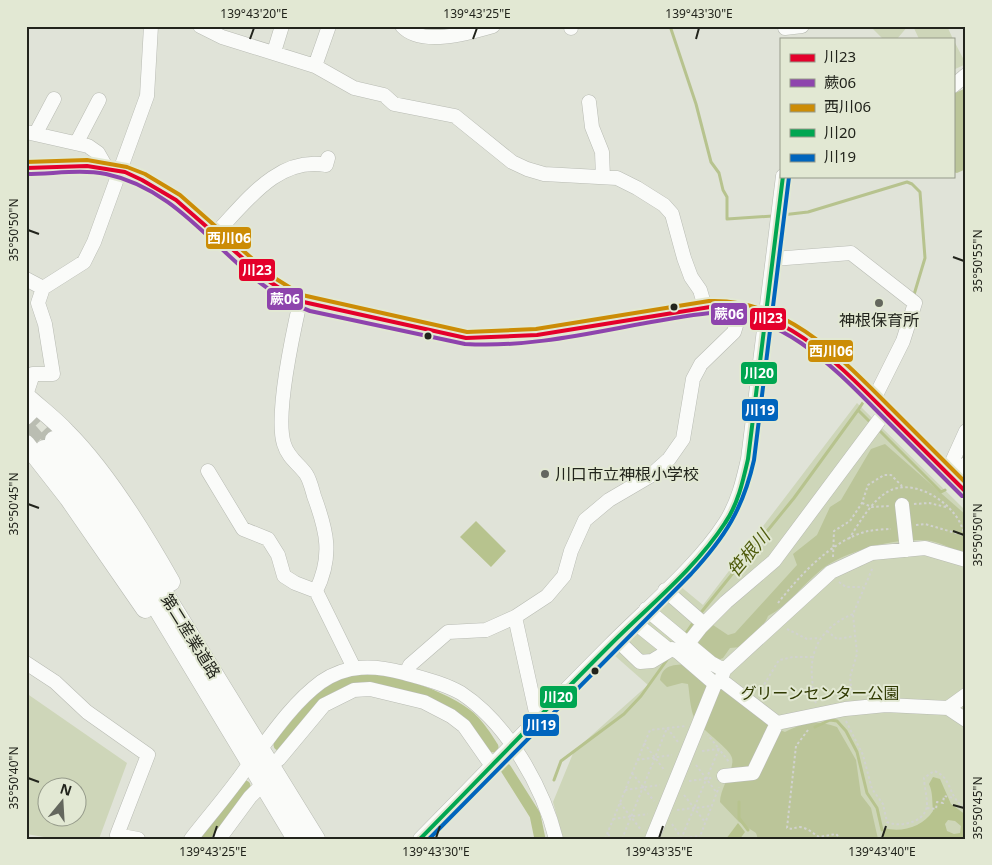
<svg xmlns="http://www.w3.org/2000/svg" width="992" height="865" font-family="'Noto Sans','Noto Sans JP',sans-serif">
  <style>
    .green { fill: #ced6b9; fill-rule: evenodd }
    .forest { fill: #bbc599 }
    .water { fill: #b7c38e; fill-rule: evenodd }
    .lines { fill: none; stroke-linecap: round; stroke-linejoin: round }
    .stream { stroke: #b7c38e; stroke-width: 3 }
    .canal { stroke: #b7c38e; stroke-width: 11 }
    .major-tunnel { stroke: #babdb2; stroke-width: 18; stroke-dasharray: 18 9; stroke-linecap: butt }
    .minor-casing { stroke: #b8bbb3; stroke-width: 15 }
    .major-casing { stroke: #b8bbb3; stroke-width: 19 }
    .path { stroke: #d1d2cf; stroke-width: 2; stroke-dasharray: 2.5 2.5; stroke-linecap: butt }
    .minor { stroke: #fafbf9; stroke-width: 14 }
    .major { stroke: #fafbf9; stroke-width: 18 }
    .bus-1-casing { stroke: #e2e8d3; stroke-width: 8 }
    .bus-2-casing { stroke: #e2e8d3; stroke-width: 8 }
    .bus-3-casing { stroke: #e2e8d3; stroke-width: 8 }
    .bus-4-casing { stroke: #e2e8d3; stroke-width: 8 }
    .bus-5-casing { stroke: #e2e8d3; stroke-width: 8 }
    .bus-1 { stroke: #e4002b; stroke-width: 4 }
    .bus-2 { stroke: #8e44ad; stroke-width: 4 }
    .bus-3 { stroke: #cc8c06; stroke-width: 4 }
    .bus-4 { stroke: #00a651; stroke-width: 4 }
    .bus-5 { stroke: #0065bd; stroke-width: 4 }
    .ticks { fill: none; stroke: #22241c; stroke-width: 2 }
    .poi-dot { fill: #64675e; stroke: #e2e8d3; stroke-width: 2 }
    .bus-dot { fill: #22241c; stroke: #e2e8d3; stroke-width: 2 }
    .labels { text-anchor: middle; dominant-baseline: central; stroke-width: 4; stroke-linejoin: round; paint-order: stroke }
    .poi-label { font-size: 16px; fill: #22241c; stroke: #e2e8d3 }
    .street-label { font-size: 16px; fill: #22241c; stroke: #e2e8d3 }
    .park-label { font-size: 16px; fill: #2f3901; stroke: #e2e8d3 }
    .water-label { font-size: 18px; font-style: italic; fill: #4f5c0c; stroke: #e2e8d3 }
    .line-badge { stroke: #e2e8d3; stroke-width: 2 }
    .badge-label { font-size: 14px; text-anchor: middle; font-weight: bold; fill: #fff }
    .neatline { fill: none; stroke: #22241c; stroke-width: 2 }
    .ticks-label { font-size: 12px; text-anchor: middle; fill: #22241c }
  </style>
  <rect width="100%" height="100%" fill="#e0e3d8"/>
  <path class="green" d="M870,26h38l-11,13h-14z
    M913,26h34l6,13h-34z
    M953,39l13,25 -13,6z
    M857,403l109,108v328h-403l-10,-37 21,-51 74,-66 -34,-30 66,-69 23,19z
    M26,693l101,70 -28,76h-43l-30,-5zM48,788h30v30h-30z"/>
  <path class="forest" d="M966,88v81l-9,4 -4,-1v-78z
    M885,444l81,71v42c-11,-7 -22,-13 -35,-16 -31,-5 -84,9 -109,28 -19,15 -33,36 -54,47 -5,14 -20,18 -27,31l-11,1 -7,10 -11,4 -13,-14v-5l-5,-5 13,-17 21,14 7,-2 62,-68 -4,-11 24,-19 13,-28 11,-7 30,-51z
    M691,663l53,40 25,23 16,6c21,-10 30,-12 52,-5l19,33 5,35 10,13 7,31h-120l-2,-6 -17,-11 -19,-20c0,-14 15,-33 12,-44 -1,-8 -28,-27 -35,-36 -7,-8 -7,-27 -9,-38l-6,-1 -15,4 -7,-7c3,-18 17,-14 31,-17z"/>
  <path class="water" d="M476,521l30,30 -15,16 -31,-30z
    M933,777l7,2 11,25 15,11v24h-80l-4,-4 2,-7c17,5 39,-1 49,-17 -1,-10 0,-18 -4,-27zM948,820l7,1 6,5 -1,7 -6,1 -7,-3 -2,-7z
    M738,823l7,9 -5,7h-14z"/>
  <g class="lines">
    <path class="stream" d="M670,26l26,78 15,58 8,11 4,17 4,7v22l46,-3
      M782,215l26,-3 99,-30 5,2 8,8 5,66 -12,40
      M858,410l8,-12
      M878,429l63,63 4,-2
      M699,615l95,-117 64,-88 13,13
      M684,636l11,-16
      M815,727l15,-7 7,1 9,10 11,21 10,41 10,15 5,22
      M554,780l7,-19 63,-47 17,-18 28,-39
      M739,802v16l9,12"/>
    <path class="canal" d="M279,745c20,-25 39,-52 70,-64 29,-11 98,16 121,36 10,9 16,19 23,30
      M506,769l29,46 5,24
      M205,839l40,-53"/>
    <path class="major-tunnel" d="M26,410l28,30
      M26,428l18,21"/>
    <g class="minor-casing">
      <path id="minor" d="M200,26l22,11 93,29 39,22 30,7 10,9 61,12 57,46 15,7 17,5 73,4 20,10 27,17 8,9 12,44 7,19 9,13 5,17
        M402,26c19,21 67,7 91,0
        M571,26v2
        M785,28l17,-2
        M274,52l8,-26
        M315,66l14,-40
        M953,86l13,-11
        M589,102l3,25 10,25 1,25
        M26,132l62,14 10,7 8,14
        M36,133l18,-34
        M77,142l22,-42
        M26,168c26,0 55,-5 81,0 48,8 93,49 127,82 24,22 45,45 77,55l155,33c57,5 135,-14 192,-23 27,-4 56,-12 83,-6 37,8 69,33 98,56l127,127
        M216,233c30,-31 62,-77 110,-68l2,-7
        M773,259l78,-6 64,50 -12,38 -29,58
        M26,279l17,9
        M300,302c-7,31 -25,114 -16,142 4,14 15,20 22,30 4,6 6,15 8,22 13,35 19,60 2,95
        M26,395l7,-21h20l-8,-50 -7,-21 5,-15 41,-26 10,-20 53,-146 4,-70
        M26,418l6,-6 2,-9
        M208,471l35,58 25,10 10,16 6,21 11,7 21,8 38,77
        M947,473l19,-42
        M952,478l14,-14
        M902,505l5,45
        M665,590l39,34
        M646,609l65,54 13,7
        M515,617l22,100
        M634,622l35,28
        M616,639l24,23 12,-1 20,-12 6,3 5,-2 18,-23 25,-25 48,-41 112,-150
        M678,652l37,32
        M26,663l29,19 32,30 61,43 -31,80 21,4
        M406,673l4,-8 38,-33 38,-2 29,-13 32,-21 17,-20 7,-25 14,-31 24,-20 41,-24 19,-17 14,-20 10,-60 8,-15 33,-32 7,-23
        M721,680l56,43 68,-14 41,-4 62,3 18,12
        M948,708l18,-13
        M271,765l8,-6 45,-54 30,-15 16,-1 54,13 27,14 13,10 28,40
        M724,776l29,-3 24,-50
        M191,839c18,-23 37,-45 54,-69 23,-30 45,-65 76,-88 26,-18 53,-17 83,-9 18,5 40,10 57,20 46,30 82,94 95,146
        M219,839l31,-42 13,-13
        M420,839c64,-65 127,-131 191,-195 36,-36 88,-80 114,-121 13,-20 18,-42 23,-64l35,-283
        M652,839l63,-155 6,-4 3,-10 107,-98 41,-19 53,-5 41,12"/>
    </g>
    <g class="major-casing">
      <path id="major" d="M26,396c13,12 28,23 40,36 39,39 78,102 105,150
        M54,440l38,47 53,75 171,277
        M26,444l43,55 76,110
        M44,449l38,47 52,74 162,269"/>
    </g>
    <path class="path" d="M862,503l10,4 17,-1
      M914,504l15,-1 17,4
      M916,525l9,-1 41,12
      M849,539c10,-16 23,-39 40,-48 31,-16 81,23 75,54
      M833,557l1,-26 16,-10 12,-18 6,-18 16,-10h7l11,11
      M839,582l7,5h17
      M778,603c22,-28 54,-63 90,-72 7,-1 16,-2 23,-2
      M787,629l20,10 12,-1
      M827,631l10,8 18,-3
      M759,693l20,-33 14,-3h19
      M852,696l-2,-19 7,-23 -4,-40 20,-47
      M816,703c-4,-9 -3,-17 -4,-26 -3,-31 14,-52 41,-63
      M846,721l17,34 9,34 11,15 4,18c11,5 33,2 39,-12 3,-8 -2,-23 -2,-32l10,-7c19,6 14,29 32,37
      M808,730l-12,16 -9,82c6,2 8,-1 13,-1 7,1 13,6 19,10l17,-3 5,5
      M644,743l21,28
      M702,751l17,-2 10,13
      M637,760l35,-5
      M696,765l21,28
      M632,773l22,28
      M689,781l23,-3
      M625,790l35,-5
      M684,795l21,27
      M620,803l22,28
      M927,808l9,1 1,-7 6,1 1,-7 10,2
      M677,810l35,-4
      M613,819l35,-5
      M672,824l10,15
      M608,834l4,5
      M605,839l45,-109 36,-4
      M622,839l45,-111 11,14
      M675,839l25,-3
      M681,839l38,-90 -11,-14
      M699,839l20,-52"/>
    <use href="#minor" class="minor"/>
    <use href="#major" class="major"/>
    <g class="bus-1-casing">
      <path id="bus-1" d="M26,168l61,-2 38,6 17,8 34,20 94,82 29,19 167,37 71,-3 173,-28c74,-2 129,58 178,107 26,26 52,52 78,78"/>
    </g>
    <g class="bus-2-casing">
      <path id="bus-2" d="M26,174c27,0 54,-5 80,0 87,18 125,109 204,137l155,33c83,5 163,-22 245,-31 73,-2 127,58 174,105 26,26 52,52 78,78"/>
    </g>
    <g class="bus-3-casing">
      <path id="bus-3" d="M26,162l61,-2 40,7 18,7 35,21 93,82 29,18 165,37 69,-3 173,-28c75,-3 130,55 179,104 26,26 52,52 78,78"/>
    </g>
    <g class="bus-4-casing">
      <path id="bus-4" d="M420,839c64,-65 127,-131 191,-195 39,-39 84,-75 114,-121 13,-19 18,-42 23,-64l35,-283"/>
    </g>
    <g class="bus-5-casing">
      <path id="bus-5" d="M429,839l262,-265c34,-37 52,-65 63,-114l35,-283"/>
    </g>
    <use href="#bus-1" class="bus-1"/>
    <use href="#bus-2" class="bus-2"/>
    <use href="#bus-3" class="bus-3"/>
    <use href="#bus-4" class="bus-4"/>
    <use href="#bus-5" class="bus-5"/>
  </g>
  <path class="ticks" d="M250,39l4,-11M473,39l4,-11M696,39l3,-11M28,230l11,4M953,257l11,4M28,504l11,4M953,531l11,4M28,778l11,4M953,805l11,3M213,838l4,-12M436,838l4,-12M659,838l4,-12M882,838l4,-12"/>
  <g class="poi-dot">
    <circle cx="879" cy="303" r="5"/>
    <circle cx="545" cy="474" r="5"/>
  </g>
  <g class="bus-dot">
    <circle cx="674" cy="307" r="4.5"/>
    <circle cx="428" cy="336" r="4.5"/>
    <circle cx="595" cy="671" r="4.5"/>
  </g>
  <g class="labels">
    <g class="poi-label">
      <text x="879" y="320">神根保育所</text>
      <text x="555" y="474" text-anchor="start">川口市立神根小学校</text>
    </g>
    <g class="street-label">
      <text transform="translate(191 636) rotate(58)">第二産業道路</text>
    </g>
    <g class="park-label">
      <text x="820" y="693">グリーンセンター公園</text>
    </g>
    <g class="water-label">
      <text transform="translate(748 553) rotate(-50)">笹根川</text>
    </g>
  </g>
  <g class="line-badge">
    <rect x="205" y="226" width="47" height="24" rx="5" fill="#cc8c06"/>
    <rect x="238" y="258" width="38" height="24" rx="5" fill="#e4002b"/>
    <rect x="266" y="287" width="38" height="24" rx="5" fill="#8e44ad"/>
    <rect x="710" y="302" width="38" height="24" rx="5" fill="#8e44ad"/>
    <rect x="749" y="307" width="38" height="24" rx="5" fill="#e4002b"/>
    <rect x="807" y="339" width="47" height="24" rx="5" fill="#cc8c06"/>
    <rect x="740" y="361" width="38" height="24" rx="5" fill="#00a651"/>
    <rect x="741" y="398" width="38" height="24" rx="5" fill="#0065bd"/>
    <rect x="539" y="685" width="39" height="24" rx="5" fill="#00a651"/>
    <rect x="522" y="713" width="38" height="24" rx="5" fill="#0065bd"/>
  </g>
  <g class="badge-label">
    <text x="229" y="243">西川06</text>
    <text x="257" y="275">川23</text>
    <text x="285" y="304">蕨06</text>
    <text x="729" y="319">蕨06</text>
    <text x="768" y="323">川23</text>
    <text x="831" y="356">西川06</text>
    <text x="759" y="378">川20</text>
    <text x="760" y="415">川19</text>
    <text x="558" y="702">川20</text>
    <text x="541" y="730">川19</text>
  </g>
  <rect width="992" height="865" fill="none" stroke="#e2e8d3" stroke-width="55"/>
  <rect x="780" y="38" width="175" height="140" fill="#e2e8d3" stroke="#959a8a"/>
  <rect x="790" y="54" width="25" height="8" fill="#e4002b" stroke="#959a8a"/>
  <text x="824" y="62" font-size="15" fill="#22241c">川23</text>
  <rect x="790" y="79" width="25" height="8" fill="#8e44ad" stroke="#959a8a"/>
  <text x="824" y="88" font-size="15" fill="#22241c">蕨06</text>
  <rect x="790" y="104" width="25" height="8" fill="#cc8c06" stroke="#959a8a"/>
  <text x="824" y="112" font-size="15" fill="#22241c">西川06</text>
  <rect x="790" y="129" width="25" height="8" fill="#00a651" stroke="#959a8a"/>
  <text x="824" y="138" font-size="15" fill="#22241c">川20</text>
  <rect x="790" y="154" width="25" height="8" fill="#0065bd" stroke="#959a8a"/>
  <text x="824" y="162" font-size="15" fill="#22241c">川19</text>
  <g transform="translate(62 802) rotate(18)"><circle r="24" fill="#e2e8d3" stroke="#959a8a"/>
  <path d="M0-4L9 19L0 12L-9 19Z" fill="#64675e"/>
  <text y="-8" font-size="14" font-weight="bold" text-anchor="middle" fill="#22241c">N</text>
  </g>
  <rect x="28" y="28" width="936" height="810" class="neatline"/>
  <g class="ticks-label">
    <text x="254" y="18">139°43'20"E</text>
    <text x="477" y="18">139°43'25"E</text>
    <text x="699" y="18">139°43'30"E</text>
    <text transform="translate(14 230) rotate(-90)" y="4">35°50'50"N</text>
    <text transform="translate(978 261) rotate(-90)" y="4">35°50'55"N</text>
    <text transform="translate(14 504) rotate(-90)" y="4">35°50'45"N</text>
    <text transform="translate(978 535) rotate(-90)" y="4">35°50'50"N</text>
    <text transform="translate(14 778) rotate(-90)" y="4">35°50'40"N</text>
    <text transform="translate(978 808) rotate(-90)" y="4">35°50'45"N</text>
    <text x="213" y="856">139°43'25"E</text>
    <text x="436" y="856">139°43'30"E</text>
    <text x="659" y="856">139°43'35"E</text>
    <text x="882" y="856">139°43'40"E</text>
  </g>
</svg>
